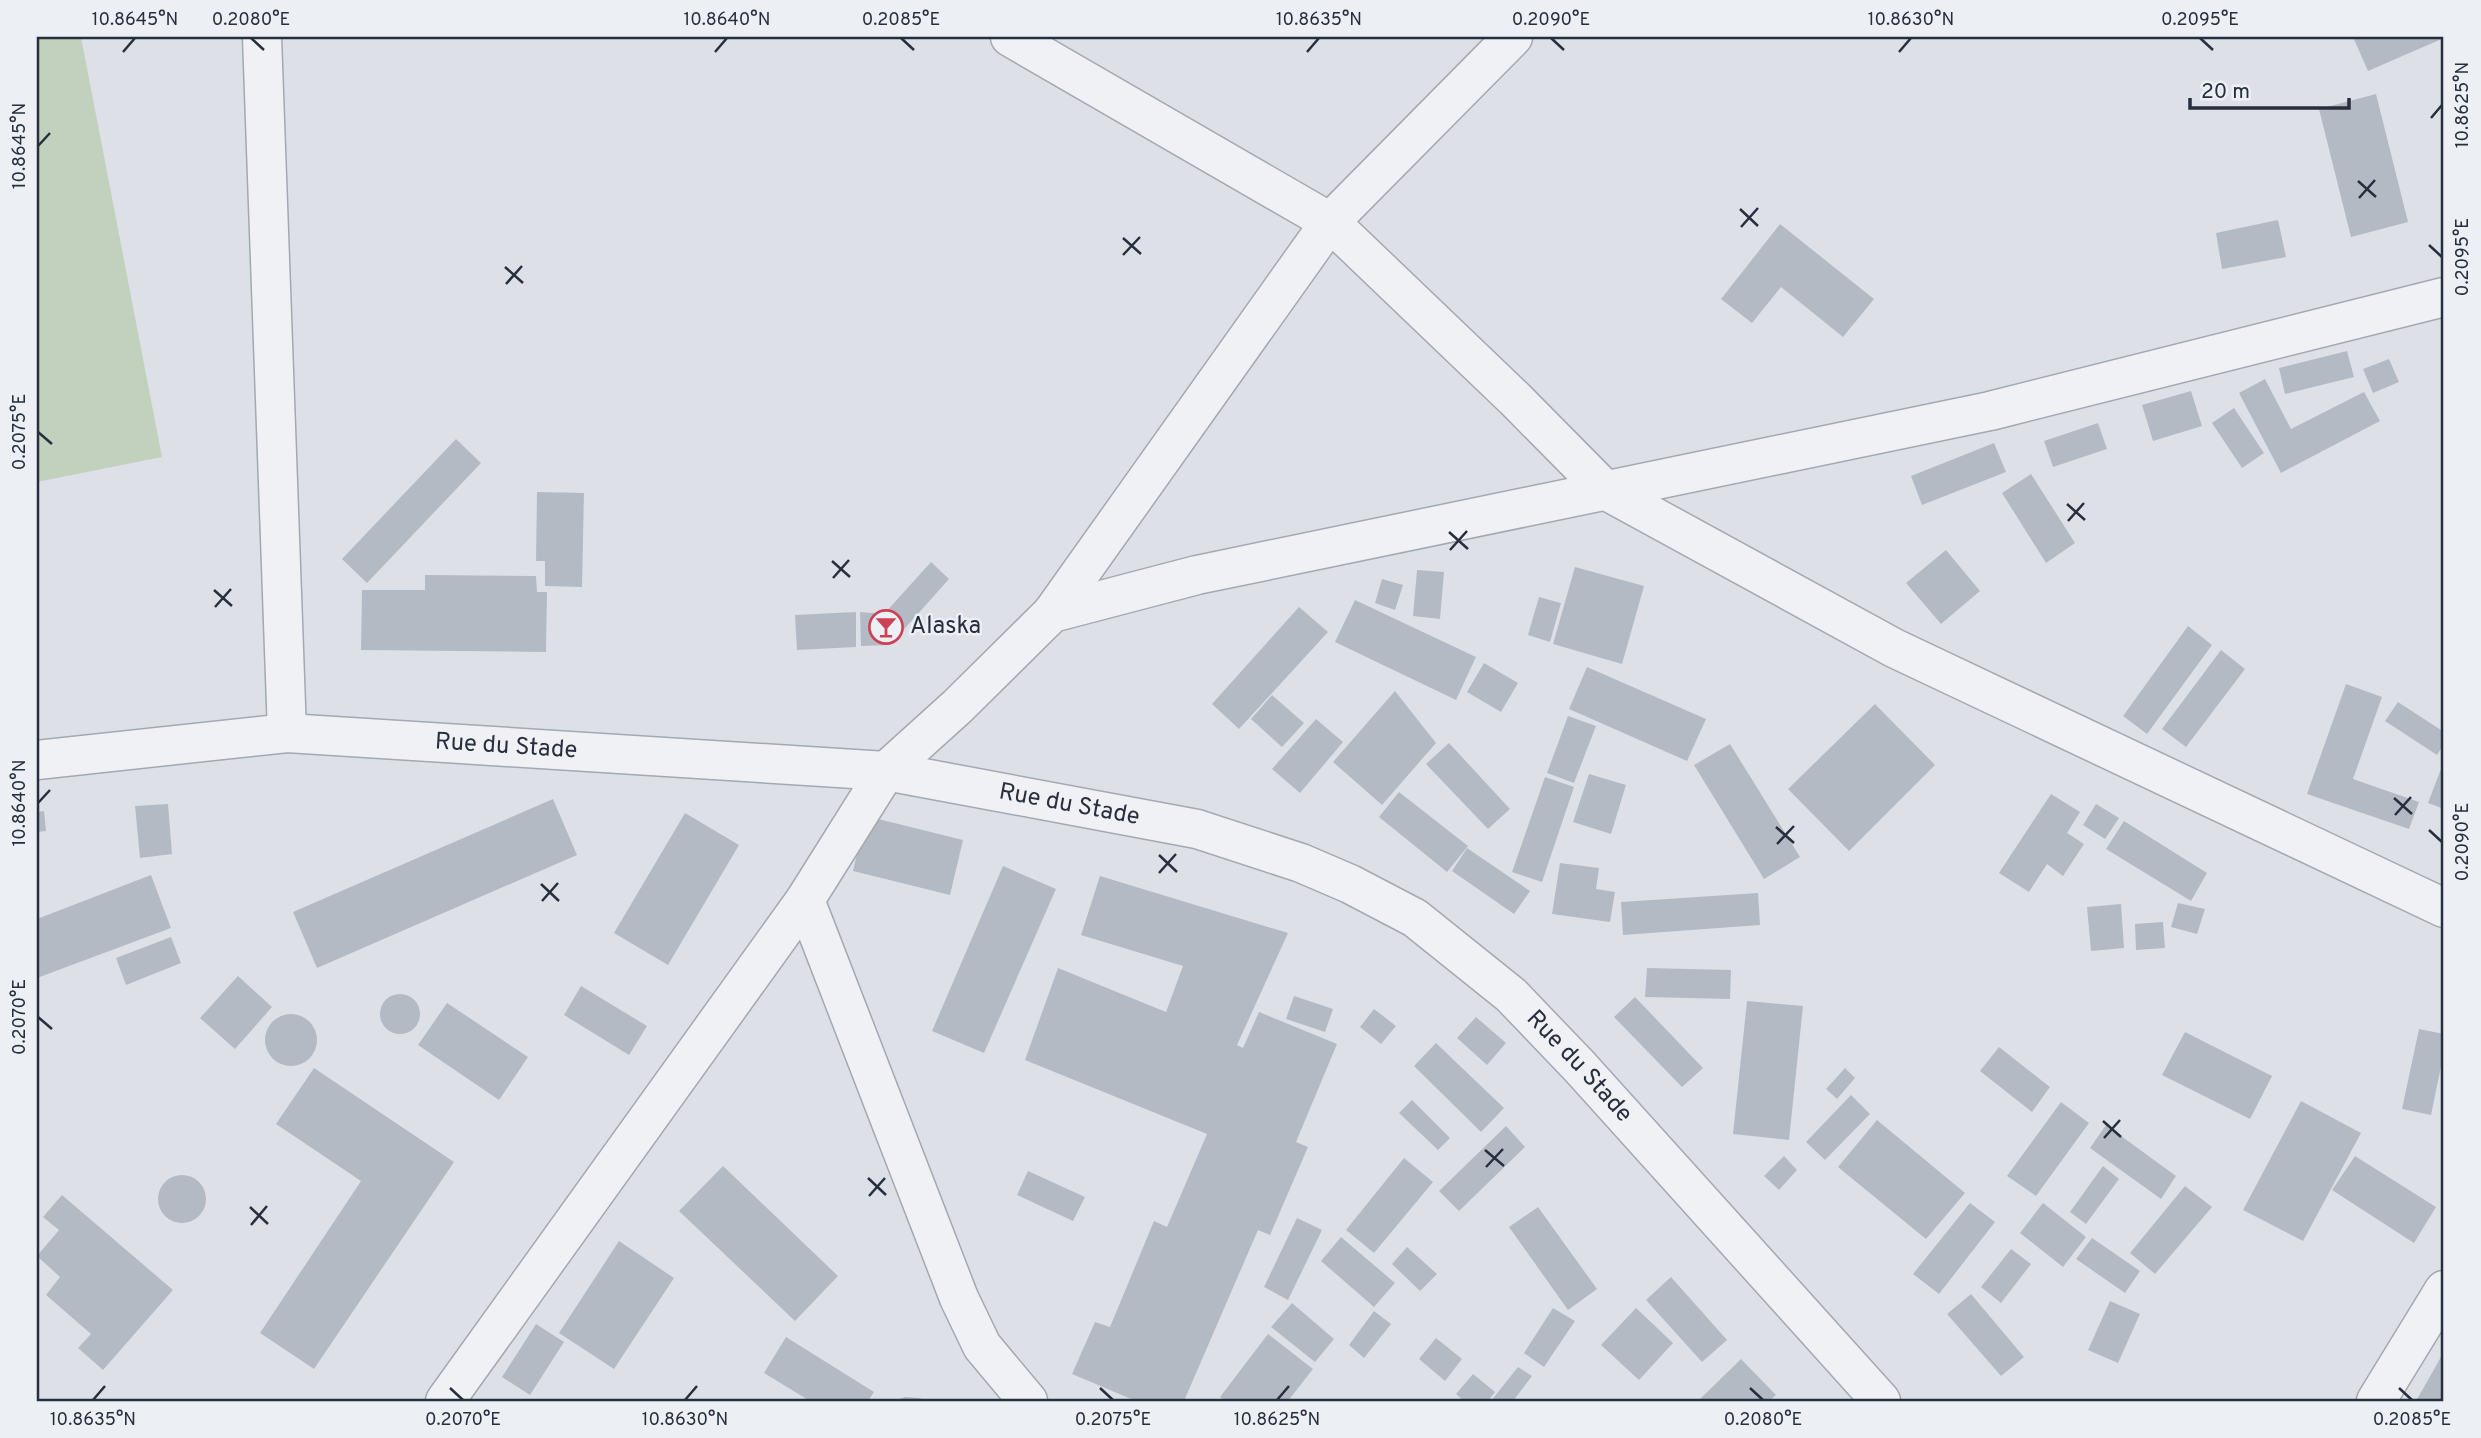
<svg xmlns="http://www.w3.org/2000/svg" width="2481" height="1438" font-family="Overpass,sans-serif">
  <style>
    .green { fill: #c2d1be }
    .building { fill: #b4bac4 }
    .lines { fill: none; stroke-linecap: round; stroke-linejoin: round }
    .minor-casing { stroke: #a3a8b1; stroke-width: 41 }
    .minor { stroke: #f0f1f5; stroke-width: 38 }
    .ticks { fill: none; stroke: #272e3d; stroke-width: 2.5 }
    .labels { text-anchor: middle; dominant-baseline: central; stroke-width: 5; stroke-linejoin: round; paint-order: stroke }
    .poi-label { font-size: 24px; fill: #272e3d; stroke: #ecf0f5; text-anchor: start }
    .street-label { font-size: 24px; fill: #272e3d; stroke: #ecf0f5 }
    .neatline { fill: none; stroke: #272e3d; stroke-width: 2.5 }
    .ticks-label { font-size: 18px; text-anchor: middle; fill: #272e3d }
  </style>
  <rect width="100%" height="100%" fill="#dde1e7"/>
  <path class="green" d="M37,37h44l81,420 -125,25z"/>
  <path class="building" d="M2353,37h91v1l-76,33z
    M2376,94l32,128 -57,15 -32,-128z
    M2278,220l8,37 -64,12 -6,-36z
    M1780,224l94,75 -31,38 -62,-50 -29,36 -31,-24z
    M2347,351l7,26 -69,17 -6,-26z
    M2389,359l10,23 -26,11 -10,-24z
    M2265,379l26,50 73,-37 16,29 -99,52 -42,-80z
    M2191,391l11,35 -49,15 -11,-36z
    M2234,408l30,45 -22,15 -30,-45z
    M2098,423l9,26 -54,18 -9,-26z
    M456,439l25,24 -114,120 -25,-24z
    M1994,443l12,29 -84,33 -11,-29z
    M2031,474l44,69 -29,20 -44,-70z
    M537,492l47,1 -2,94 -37,-1v-25h-9z
    M1946,550l34,41 -39,33 -35,-41z
    M931,562l18,17 -59,66 -29,1 -1,-34 24,2z
    M1575,567l69,19 -22,78 -69,-20z
    M1417,570l27,2 -4,47 -27,-3z
    M425,575l111,1 1,16h10l-1,60 -185,-2 1,-60h63z
    M1382,579l21,6 -8,25 -20,-7z
    M1539,597l22,6 -11,39 -22,-7z
    M1355,600l121,57 -20,43 -121,-58z
    M1299,607l29,25 -89,97 -27,-25z
    M856,612v35l-59,3 -2,-35z
    M2188,626l24,19 -65,89 -24,-18z
    M2221,650l24,19 -59,78 -24,-18z
    M1484,663l34,20 -17,29 -34,-20z
    M1587,667l119,52 -19,42 -118,-52z
    M2346,684l36,13 -29,82 66,23 -10,27 -102,-35z
    M1395,691l41,52 -54,62 -49,-43z
    M1272,695l32,28 -22,24 -31,-28z
    M2398,702l46,30v12l-7,11 -52,-34z
    M1875,704l60,61 -86,86 -61,-62z
    M1568,716l28,10 -22,57 -27,-10z
    M1316,719l27,23 -43,51 -28,-24z
    M1449,743l61,66 -22,20 -62,-65z
    M1730,744l70,113 -36,22 -70,-114z
    M2444,761v48l-16,-6z
    M1589,774l37,11 -15,49 -38,-12z
    M1545,777l29,10 -32,95 -30,-10z
    M1399,792l69,54 -21,26 -68,-55z
    M2051,794l29,18 -13,21 17,11 -21,32 -16,-12 -18,28 -30,-19z
    M553,799l24,56 -260,113 -24,-56z
    M168,804l4,50 -32,4 -5,-52z
    M2096,804l23,14 -14,21 -22,-14z
    M44,811l2,20 -9,1v-20z
    M685,813l54,32 -71,120 -54,-32z
    M866,816l97,24 -13,55 -97,-24z
    M2124,821l83,52 -16,28 -85,-52z
    M1467,848l63,43 -16,23 -62,-43z
    M1560,863l39,5 -3,21 19,3 -5,30 -58,-8z
    M1003,866l53,23 -72,164 -52,-22z
    M151,875l20,53 -134,50v-59z
    M1100,876l188,57 -51,112 6,3 16,-36 78,32 -41,98 12,5 -38,88 -12,-5 -74,171h-48l-64,-27 23,-52 15,5 44,-106 13,6 40,-93 -182,-74 33,-92 108,44 17,-46 -102,-31z
    M1758,893l2,32 -137,10 -2,-33z
    M2178,903l27,6 -8,25 -26,-7z
    M2121,904l3,44 -33,3 -4,-44z
    M2163,922l2,26 -29,2 -1,-26z
    M171,937l10,26 -55,22 -10,-27z
    M1647,968l84,2 -1,29 -85,-2z
    M238,976l34,31 -37,42 -35,-31z
    M581,986l66,40 -18,29 -65,-40z
    M380 1014a20 20 0 1 1 40 0a20 20 0 1 1-40 0Z
    M1294,996l39,13 -8,23 -39,-13z
    M1635,997l68,71 -21,19 -68,-70z
    M1747,1001l56,5 -14,134 -56,-6z
    M447,1003l81,54 -29,43 -81,-55z
    M1374,1009l22,17 -15,18 -21,-17z
    M265 1040a26 26 0 1 1 52 0a26 26 0 1 1-52 0Z
    M1476,1017l30,26 -19,22 -30,-27z
    M2419,1029l25,5v18l-13,63 -29,-6z
    M2185,1032l87,44 -22,43 -88,-44z
    M1436,1043l68,65 -23,24 -67,-66z
    M1999,1047l51,40 -18,25 -52,-41z
    M314,1068l140,94 -140,207 -54,-36 101,-152 -85,-57z
    M1845,1068l10,10 -18,21 -11,-10z
    M1851,1095l19,19 -45,46 -19,-18z
    M1412,1100l38,38 -12,12 -39,-37z
    M2301,1101l60,32 -58,108 -60,-31z
    M2061,1102l28,21 -53,73 -29,-20z
    M1877,1120l88,73 -39,46 -88,-72z
    M2106,1125l70,51 -15,23 -71,-51z
    M1506,1126l19,21 -66,64 -20,-20z
    M1784,1156l13,14 -18,20 -15,-14z
    M2355,1156l81,51 -22,36 -82,-53z
    M1404,1158l29,24 -59,71 -28,-23z
    M723,1166l115,110 -43,45 -116,-110z
    M2103,1166l16,13 -33,45 -16,-12z
    M1028,1171l57,26 -12,24 -56,-26z
    M158 1199a24 24 0 1 1 48 0a24 24 0 1 1-48 0Z
    M2185,1186l27,21 -57,67 -25,-21z
    M62,1195l111,95 -70,80 -25,-22 13,-14 -45,-39 14,-18 -23,-21 22,-26 -16,-13z
    M1970,1203l25,19 -56,72 -26,-20z
    M2043,1203l43,34 -23,30 -43,-34z
    M1538,1207l59,82 -29,21 -59,-83z
    M1297,1218l25,12 -34,70 -24,-13z
    M1341,1237l54,46 -21,24 -53,-46z
    M2092,1238l48,33 -15,22 -49,-34z
    M619,1241l55,37 -60,91 -55,-36z
    M1407,1247l30,27 -17,17 -28,-27z
    M2011,1249l20,15 -30,39 -20,-16z
    M1671,1277l56,63 -25,22 -56,-62z
    M1971,1294l53,63 -23,19 -54,-62z
    M2110,1301l30,13 -22,49 -30,-13z
    M1292,1303l42,36 -19,23 -44,-35z
    M1553,1308l22,13 -31,46 -20,-14z
    M1636,1308l37,35 -34,37 -38,-35z
    M1374,1311l17,13 -27,34 -15,-13z
    M536,1324l28,18 -34,53 -28,-18z
    M1268,1334l45,35 -25,32h-63l-5,-4z
    M786,1337l88,55 -6,9h-58l-46,-28z
    M1436,1338l26,21 -17,22 -26,-22z
    M2441,1357l3,2v42h-28z
    M1741,1359l35,36 -7,6h-71z
    M1518,1367l14,9 -19,25h-22z
    M1473,1374l22,18 -7,9h-24l-8,-7z
    M905,1397l14,1 9,3h-33z"/>
  <g class="lines">
    <g class="minor-casing">
      <g id="minor">
        <path d="M262,37l25,696"/>
        <path d="M1010,37l320,185 185,177 90,91 289,158 550,260"/>
        <path d="M1052,613l278,-391 183,-185"/>
        <path id="s1" d="M37,760l250,-27 599,38 311,58 104,34 49,21 65,34 96,77 69,72 301,334"/>
        <path d="M805,900l154,398 23,48 46,55"/>
        <path d="M445,1401l360,-501 81,-129 72,-65 94,-93 145,-38 793,-164 454,-114"/>
        <path d="M2376,1401l68,-111"/>
      </g>
    </g>
    <use href="#minor" class="minor"/>
  </g>
  <path class="ticks" d="M251,38l13,12M901,38l13,12M1551,38l13,12M2200,38l13,12M123,52l12,-14M715,52l12,-14M1307,52l12,-14M1899,52l12,-14M2431,118l11,-13M38,146l12,-13M2358,181l18,16M2359,198l16,-18M1740,209l18,17M1741,227l17,-19M1123,238l18,16M2429,245l13,12M1123,255l17,-18M505,267l18,16M506,284l16,-18M38,432l14,12M2067,504l18,16M2068,521l16,-18M1449,532l19,17M1450,550l17,-19M832,561l18,16M833,578l16,-18M214,590l18,16M215,607l16,-18M2394,798l18,16M38,803l12,-13M2395,815l16,-18M1776,827l18,16M2429,830l13,12M1777,844l17,-18M1159,855l18,17M1159,873l17,-19M541,884l18,17M542,901l16,-18M38,1017l14,12M2103,1121l18,16M2104,1138l16,-18M1485,1150l19,16M1486,1167l17,-18M868,1178l18,17M869,1196l16,-18M250,1207l18,17M251,1225l16,-19M450,1388l13,12M1100,1388l13,12M1750,1388l13,12M2399,1388l13,12M93,1400l12,-14M685,1400l12,-14M1277,1400l12,-14"/>
  <defs>
    <g id="bar-ring" transform="scale(1.75)"><circle r="9.5" fill="#ecf0f5" stroke="#cd4154" stroke-width="1.5"/><path d="M-6-5H6L.8 .8V4.5H3.5V6h-7V4.5H-.8V.8Z" fill="#cd4154"/></g>
  </defs>
  <g fill-rule="evenodd">
    <use href="#bar-ring" x="886" y="627"/>
  </g>
  <g class="labels">
    <g class="poi-label">
      <text x="910" y="627">Alaska</text>
    </g>
    <g class="street-label">
      <text stroke="none"><textPath href="#s1" startOffset="471">Rue du Stade</textPath></text>
      <text stroke="none"><textPath href="#s1" startOffset="1038">Rue du Stade</textPath></text>
      <text stroke="none"><textPath href="#s1" startOffset="1626">Rue du Stade</textPath></text>
    </g>
  </g>
  <rect width="2481" height="1438" fill="none" stroke="#ecf0f5" stroke-width="77"/>
  <path d="M2190 98v10h159v-10" fill="none" stroke="#272e3d" stroke-width="3.5"/>
  <text x="2201" y="98" font-size="21" fill="#272e3d" stroke="#ecf0f5" stroke-width="5" paint-order="stroke">20 m</text>
  <rect x="38" y="38" width="2404" height="1362" class="neatline"/>
  <g class="ticks-label">
    <text x="135" y="25">10.8645°N</text>
    <text x="251" y="25">0.2080°E</text>
    <text x="727" y="25">10.8640°N</text>
    <text x="901" y="25">0.2085°E</text>
    <text x="1319" y="25">10.8635°N</text>
    <text x="1551" y="25">0.2090°E</text>
    <text x="1911" y="25">10.8630°N</text>
    <text x="2200" y="25">0.2095°E</text>
    <text transform="translate(2462 105) rotate(-90)" y="6">10.8625°N</text>
    <text transform="translate(19 146) rotate(-90)" y="6">10.8645°N</text>
    <text transform="translate(2462 257) rotate(-90)" y="6">0.2095°E</text>
    <text transform="translate(19 432) rotate(-90)" y="6">0.2075°E</text>
    <text transform="translate(19 803) rotate(-90)" y="6">10.8640°N</text>
    <text transform="translate(2462 842) rotate(-90)" y="6">0.2090°E</text>
    <text transform="translate(19 1017) rotate(-90)" y="6">0.2070°E</text>
    <text x="93" y="1425">10.8635°N</text>
    <text x="463" y="1425">0.2070°E</text>
    <text x="685" y="1425">10.8630°N</text>
    <text x="1113" y="1425">0.2075°E</text>
    <text x="1277" y="1425">10.8625°N</text>
    <text x="1763" y="1425">0.2080°E</text>
    <text x="2412" y="1425">0.2085°E</text>
  </g>
</svg>
